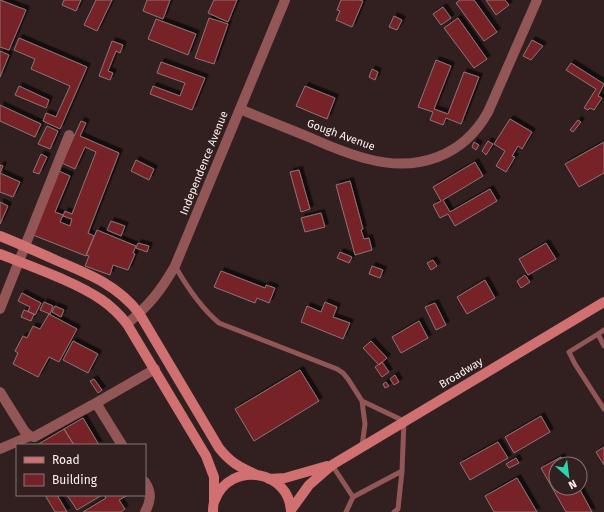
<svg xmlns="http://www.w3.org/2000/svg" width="604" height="512" font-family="'Fira Sans',sans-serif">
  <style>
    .building { fill: #762027; stroke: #8c7675; filter: url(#shadow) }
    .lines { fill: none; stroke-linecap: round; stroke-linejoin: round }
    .service { stroke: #935656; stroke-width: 5 }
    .minor { stroke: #935656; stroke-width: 10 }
    .secondary { stroke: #d17071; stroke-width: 10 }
    .labels { text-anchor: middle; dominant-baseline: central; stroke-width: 3.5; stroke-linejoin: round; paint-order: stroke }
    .street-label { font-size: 11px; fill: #fef1f1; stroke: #322020 }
  </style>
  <defs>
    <filter id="shadow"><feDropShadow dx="3.5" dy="-3.5" stdDeviation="0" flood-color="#0009"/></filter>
  </defs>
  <rect width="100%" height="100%" fill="#322020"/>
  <path class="building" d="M0,0l26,10 -17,40 -9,-3z
    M64,0h17l-5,11 -14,-6z
    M96,0h16l-15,31 -13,-6z
    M147,0h23l-7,19 -20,-8z
    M214,0h23l-9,22 -20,-9z
    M341,0h19l3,1 -11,26 -16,-7 4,-9 -3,-1z
    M460,0h14l23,32 -13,9 -28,-38z
    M486,0h19l4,5 -13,10z
    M443,7l8,11 -10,7 -8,-11z
    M394,16l8,4 -5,10 -8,-3z
    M209,18l19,6 -14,40 -19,-6z
    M458,18l29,41 -13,9 -30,-40z
    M156,19l40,15 -8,21 -40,-16z
    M19,38l68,29 -27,62 -17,-8 3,-8 10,4 14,-31 -39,-17 4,-10 -21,-9z
    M532,40l11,6 -12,14 -8,-4z
    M112,41l11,4 -3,8 -4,-2 -8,20 5,2 -3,7 -11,-4z
    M0,51l9,4 -9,22z
    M436,60l15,6 -17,43 14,5 16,-42 15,5 -18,47 -15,-6 -3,7 -13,-5 3,-8 -15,-5z
    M161,62l44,16 -13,32 -42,-16 3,-8 27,10 5,-13 -28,-10z
    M571,63l33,21 -6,12 4,2 -8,12 -4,-2 -2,2 -4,-2 12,-19 -30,-19z
    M372,69l6,3 -3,8 -6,-3z
    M19,86l30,14 -3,8 -31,-13z
    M305,86l30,12 -8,21 -31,-13z
    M0,105l41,19 -6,13 -35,-16z
    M510,119l22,13 -10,17 -4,-3 -6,10 3,1 -9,15 -10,-6 9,-15 -11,-7z
    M578,120l3,2 -8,10 -3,-2z
    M81,121l5,2 -6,13 39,17 -31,80 6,3 -8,20 -53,-21 26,-64 11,5 -15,36 8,3 -3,7 10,4 2,-7 -9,-3 2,-5 7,3 24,-62 -11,-5 -10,22 -13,-6z
    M47,126l11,5 -8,18 -12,-5z
    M488,141l5,3 -7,11 -4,-4z
    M474,142l5,3 -3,5 -4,-3z
    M604,142v31l-25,14 -14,-23z
    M41,154l6,3 -8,17 -6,-2z
    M136,160l18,9 -5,11 -18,-9z
    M475,162l8,14 -40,24 7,12 40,-23 7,12 -42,25 -7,-12 -8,4 -7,-13 8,-4 -8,-14z
    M0,165l3,1 -3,7 20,9 -7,15 -13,-5z
    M299,170l11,39 -9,3 -11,-40z
    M350,181l13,48 -2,1 3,9 5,-1 3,12 -17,5 -19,-70z
    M0,202l8,4 -8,18z
    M321,213l4,14 -20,5 -4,-14z
    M111,221l14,5 -4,10 -14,-6z
    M97,230l39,16 -3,7 2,1 -7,16 -15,-5 -3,10 -25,-9 4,-10 -3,-1z
    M138,243l11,3 -2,6 -11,-4z
    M546,243l10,16 -28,16 -9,-16z
    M340,252l12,5 -3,6 -12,-5z
    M433,260l4,6 -6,4 -4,-7z
    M372,266l11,4 -3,8 -11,-4z
    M221,271l44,17 1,-3 9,3 -6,15 -12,-5 -2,5 -41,-16z
    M525,275l5,7 -9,6 -4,-7z
    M485,280l10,18 -28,16 -10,-17z
    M22,293l19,10 -6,12 -7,-4 2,-4 -12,-6z
    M44,302l9,4 -3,8 -10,-4z
    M325,302l12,5 -4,10 17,6 -7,16 -42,-17 6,-16 14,6z
    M435,303l11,22 -10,5 -11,-23z
    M55,306l9,4 -3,7 -9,-5z
    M24,310l10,4 -3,7 -10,-4z
    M49,314l28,15 -18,33 -10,-5 -11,20 -25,-13 5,-11 -3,-2 8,-15 4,2 6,-12 7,3z
    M419,321l9,17 -27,15 -9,-16z
    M73,341l25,13 -10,19 -25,-13z
    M371,341l16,17 -8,7 -16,-17z
    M382,362l7,10 -7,5 -7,-10z
    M300,370l19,31 -65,40 -19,-32z
    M395,375l4,7 -5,3 -4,-6z
    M94,379l8,11 -4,3 -8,-12z
    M386,382l3,4 -4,2 -2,-4z
    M541,416l9,16 -36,21 -9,-16z
    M83,418l16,27h-25l-10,-16z
    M64,429l10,16h-37z
    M498,442l10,16 -38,22 -10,-17z
    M604,447v18l-8,-13z
    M561,457l4,7h-9v24h23l13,24h-26l-25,-44z
    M516,458l3,5 -10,5 -3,-4z
    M517,478l20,34h-43l-9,-16z
    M45,495h12l10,17h-12z
    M67,495h35l-25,15z
    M104,495h24l-9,5 6,9 -4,3h-38l23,-14z"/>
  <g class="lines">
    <path class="service" d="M175,266c12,21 25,41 44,57l118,46 6,4 5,6 14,22 3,23 -3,22
      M604,330l-6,4 6,12
      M598,334l-29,18 6,12 29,45
      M362,401l42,20 -2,50 -4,38 -4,3
      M332,465l21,32
      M346,512l7,-15 49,-26"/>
    <path class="minor" d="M240,109c23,10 47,19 71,29 18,8 37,16 57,21 49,13 95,-2 120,-47l49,-112
      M0,309l69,-174
      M127,324c23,-20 33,-32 48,-58l110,-266
      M0,392l25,40 5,4 4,1 62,-34 59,-34
      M96,403l26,42
      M0,449l30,-13
      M145,482c7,11 6,19 0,30"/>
    <path class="secondary" d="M0,236c20,8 40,17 60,26 31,13 58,24 79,51l80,135c11,14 20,19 36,26
      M0,254c32,13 74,27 102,46 10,7 18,15 25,24l79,132 8,21v24
      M269,479l16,-1 42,-12
      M291,510l18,-25 23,-20 272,-163
      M213,512c0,-4 0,-9 2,-12 15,-40 75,-30 76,12"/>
  </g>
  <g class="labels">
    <g class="street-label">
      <text transform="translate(341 135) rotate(20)">Gough Avenue</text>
      <text transform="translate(204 163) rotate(-68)">Independence Avenue</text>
      <text transform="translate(461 373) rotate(-31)">Broadway</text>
    </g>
  </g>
  <rect x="16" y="444" width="130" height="52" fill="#322020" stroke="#847474"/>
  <rect x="24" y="457" width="20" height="6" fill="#d17071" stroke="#847474"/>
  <text x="52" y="464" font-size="12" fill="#fef1f1">Road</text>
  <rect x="24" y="474" width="20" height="12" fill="#762027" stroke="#847474"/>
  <text x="52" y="484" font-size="12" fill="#fef1f1">Building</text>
  <g transform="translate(568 476) rotate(152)"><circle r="19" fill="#322020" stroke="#847474"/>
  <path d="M0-3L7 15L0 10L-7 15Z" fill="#2fd4aa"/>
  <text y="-6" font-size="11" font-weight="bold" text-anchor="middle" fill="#fef1f1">N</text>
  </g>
</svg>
